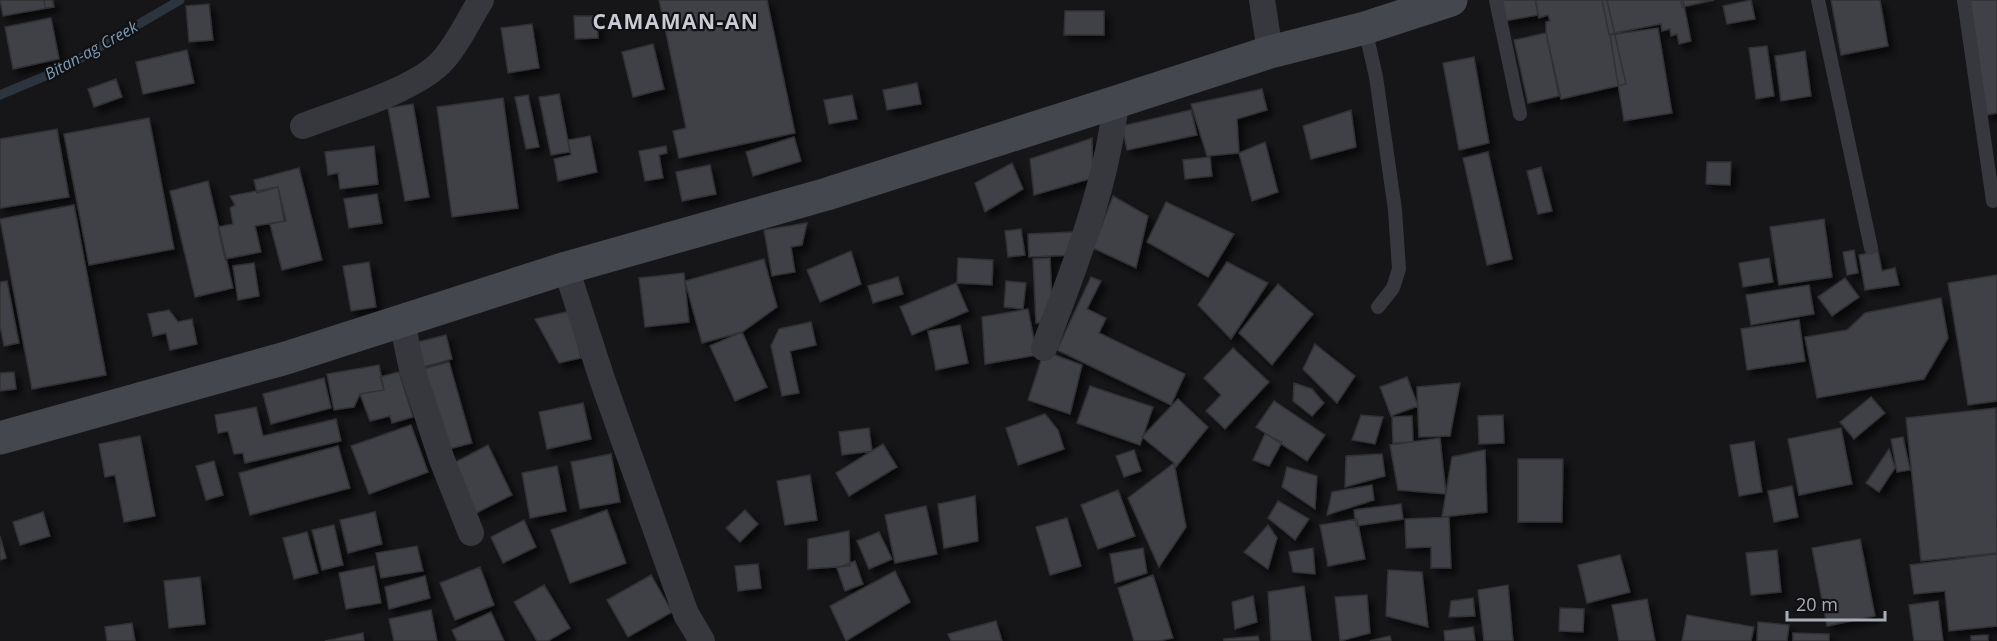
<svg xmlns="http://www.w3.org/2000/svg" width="1997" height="641" font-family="'Open Sans',sans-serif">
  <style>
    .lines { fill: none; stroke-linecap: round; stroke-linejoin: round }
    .stream { stroke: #2c353d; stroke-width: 9 }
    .building { fill: #404146; stroke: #303035; stroke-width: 1.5; filter: url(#shadow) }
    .service { stroke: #37383e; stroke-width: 14 }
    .minor { stroke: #37383e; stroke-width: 26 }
    .secondary { stroke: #45474e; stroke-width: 33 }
    .labels { text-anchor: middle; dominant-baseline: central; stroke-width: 4.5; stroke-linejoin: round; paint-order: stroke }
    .water-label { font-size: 16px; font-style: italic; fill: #7d9bb6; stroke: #111114 }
    .district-label { font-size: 21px; font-weight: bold; letter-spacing: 1.5px; fill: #c9ccd5; stroke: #111114 }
  </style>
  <defs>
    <filter id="shadow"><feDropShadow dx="5.5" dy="5.5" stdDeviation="3" flood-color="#0009"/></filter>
  </defs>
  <rect width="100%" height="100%" fill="#161619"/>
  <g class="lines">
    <path class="stream" d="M0,95l62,-26 118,-69"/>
  </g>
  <path class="building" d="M0,0h52l2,7 -51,9z
    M44,0h9l1,7 -9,1z
    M659,0h108l28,133 -116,25 -6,-27 13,-3z
    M1500,0h36l2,15 -33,6z
    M1535,0h72l19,84 -65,15 -15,-66v-11l4,-1 -2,-6 -9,3z
    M1602,0h81l8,41 -12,3 -2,-10 -6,2 -1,-7 -8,2 -1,-7 -52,10z
    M1681,0h33l-32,7z
    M1751,0l4,19 -28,5 -4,-18z
    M1831,0h49l8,46 -47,9z
    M1967,0h30v113l-11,2z
    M209,4l4,36 -24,2 -3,-36z
    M1065,11h39v24h-40z
    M574,16h23l1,22 -23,1z
    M51,18l8,41 -46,10 -8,-42z
    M532,24l7,44 -31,5 -7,-45z
    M1658,28l14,85 -48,8 -14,-86z
    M1546,33l13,63 -31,7 -14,-63z
    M653,44l11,45 -31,8 -11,-45z
    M1767,46l7,50 -18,3 -7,-51z
    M187,50l7,33 -51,11 -7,-32z
    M1805,51l6,45 -30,5 -6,-45z
    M1474,57l15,86 -30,7 -16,-87z
    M116,79l6,18 -28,10 -6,-18z
    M917,83l4,21 -34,6 -4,-20z
    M1262,89l5,21 -30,9 2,34 -32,3 -16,-52z
    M559,94l11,58 -19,3 -12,-58z
    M528,95l11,52 -13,2 -11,-52z
    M852,95l5,24 -28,5 -5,-24z
    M503,98l15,110 -66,9 -15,-110z
    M413,104l16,93 -24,4 -17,-93z
    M1191,110l6,25 -70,15 -5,-24z
    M1351,110l5,37 -45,12 -8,-33z
    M149,118l25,131 -85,16 -25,-131z
    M57,129l12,68 -69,11v-69z
    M590,136l7,36 -39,9 -4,-22 17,-4 -3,-15z
    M794,137l7,24 -48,15 -7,-24z
    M1092,138l1,40 -59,17 -4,-36z
    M1265,142l13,50 -26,9 -13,-48z
    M374,146l4,38 -38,5 -2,-16 -10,2 -3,-23z
    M666,146l1,7 -8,2 4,23 -18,3 -6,-30z
    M1488,152l24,107 -25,6 -24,-107z
    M1210,157l2,19 -27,3 -2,-19z
    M1707,162h24l-1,23 -24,-1z
    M1012,163l11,26 -38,23 -10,-29z
    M710,165l6,29 -34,7 -6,-29z
    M1541,167l11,44 -14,3 -11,-43z
    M299,168l23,92 -40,10 -12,-46 16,-3 -8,-34 -21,6 -3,-13z
    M208,181l25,107 -38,9 -25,-106z
    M278,187l6,34 -29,5 6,26 -36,7 -7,-32 15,-3 -3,-16 5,-3 -5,-9z
    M377,194l5,29 -33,5 -5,-29z
    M1113,196l35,20 -12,52 -43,-20z
    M1166,202l68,32 -26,43 -61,-35z
    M74,205l32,170 -74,14 -32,-170z
    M1824,219l8,58 -53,8 -9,-58z
    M807,223l-5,22 -11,2 4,25 -23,4 -8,-46z
    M1021,229l4,26 -17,2 -3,-26z
    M1073,232l1,23 -45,2 -1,-23z
    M1854,250l4,23 -11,2 -4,-23z
    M851,251l10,33 -41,18 -13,-32z
    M1878,251l4,20 13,-3 4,17 -34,5 -6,-35z
    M958,258l35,2 -1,25 -35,-2z
    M1050,258l3,64 -17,1 -3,-64z
    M1769,258l4,24 -30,5 -4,-24z
    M764,259l13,48 -35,25 -40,11 -17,-62z
    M369,262l7,45 -25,4 -8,-45z
    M1227,262l41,21 -37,56 -33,-34z
    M254,263l5,33 -21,4 -5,-34z
    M684,273l5,49 -44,5 -6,-49z
    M1997,275v126l-29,4 -20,-122z
    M898,277l5,17 -30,9 -5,-17z
    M1091,277l10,4 -14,28 19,9 -7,15 86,41 -14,31 -114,-55z
    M1845,278l14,19 -27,19 -14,-19z
    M7,281l12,62 -15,3 -4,-20v-44z
    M1006,281l20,2 -3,26 -19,-2z
    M956,283l12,28 -56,24 -12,-28z
    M1278,284l35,30 -41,51 -33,-32z
    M1809,285l5,29 -63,11 -5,-30z
    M1941,298l7,40 -24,41 -107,19 -12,-61 42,-7 18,-17z
    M1028,309l9,46 -52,9 -3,-47z
    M169,310l9,12 14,-3 5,25 -27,6 -4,-17 -13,3 -5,-22z
    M571,311l10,47 -22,5 -24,-44z
    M1799,320l6,41 -58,9 -6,-41z
    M811,322l5,23 -26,6 9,42 -17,3 -11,-50 8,-17z
    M960,325l8,38 -32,7 -8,-39z
    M742,332l25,55 -32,14 -25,-55z
    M446,335l6,24 -32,9 -6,-25z
    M1315,344l40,32 -18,27 -34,-34z
    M1233,348l36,34 -44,47 -19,-18 15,-16 -17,-17z
    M1044,351l38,14 -12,49 -42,-14z
    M449,362l23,81 -31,8 -26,-80z
    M379,365l5,25 -24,4 -6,13 -20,3 -7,-36z
    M14,372l2,17 -16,2v-18z
    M399,372l14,45 -21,6 -2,-7 -20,5 -10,-27 24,-4 -4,-13z
    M1407,377l11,29 -27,10 -11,-29z
    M324,378l7,30 -60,16 -8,-30z
    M1294,383l18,6 12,14 -12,13 -19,-15z
    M1460,383l-10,53 -31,1 -2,-50z
    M1090,386l63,21 -13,38 -63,-22z
    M1871,397l14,16 -31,26 -14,-17z
    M1178,399l30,28 -33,41 -1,-5 -32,-26z
    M1274,401l51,34 -18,26 -51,-34z
    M583,403l8,36 -44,10 -8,-37z
    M256,407l7,29 73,-17 5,22 -96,22 -2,-10 -9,1 -6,-23 -10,2 -3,-18z
    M1996,408l1,145 -76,8 -15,-143z
    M1045,414l13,16 6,19 -46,16 -12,-37z
    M1361,415l22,2 -8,27 -23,-4z
    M1503,415l1,28 -25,1 -1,-28z
    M1412,416l1,26 -20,1 -1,-26z
    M411,425l17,47 -59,22 -18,-48z
    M869,428l3,23 -30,4 -3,-23z
    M1841,428l11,56 -53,11 -11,-56z
    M1265,434l17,8 -13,24 -16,-6z
    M140,436l15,80 -31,6 -9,-47 -10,2 -6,-33z
    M1903,437l7,33 -13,2 -6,-33z
    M1440,438l6,56 -48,-4 -8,-45z
    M1754,441l8,51 -23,4 -9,-51z
    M883,444l14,23 -48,29 -13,-23z
    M488,445l24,50 -36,18 -24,-49z
    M338,446l12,42 -100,27 -11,-42z
    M1889,449l6,19 -16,24 -13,-9z
    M1134,450l7,21 -17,6 -8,-21z
    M1485,450l2,62 -45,5 10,-60z
    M611,454l9,48 -40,7 -9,-47z
    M1382,454l3,22 -40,11 1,-31z
    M1518,459h45l-1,63h-44z
    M214,461l9,34 -17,5 -10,-34z
    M1174,463l12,64 -27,40 -31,-69z
    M557,466l9,45 -36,7 -8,-45z
    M1287,467l30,9 -2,33 -33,-22z
    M810,475l7,45 -32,5 -8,-44z
    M1372,485l2,15 -47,15 5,-23z
    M1792,486l6,31 -24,5 -6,-31z
    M1118,490l17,46 -37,13 -17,-44z
    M975,496l3,45 -34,7 -6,-44z
    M1278,501l31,18 -14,21 -27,-22z
    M1401,504l2,15 -47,7 -2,-16z
    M926,506l11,48 -42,9 -10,-48z
    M607,510l19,53 -56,20 -19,-53z
    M745,510l13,14 -18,18 -14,-14z
    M43,512l7,24 -30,9 -7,-23z
    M375,512l7,32 -34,9 -8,-33z
    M1449,517l2,51h-20v-21l-25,1 -1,-29z
    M1067,518l14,48 -31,9 -14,-48z
    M1357,519l8,40 -37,7 -8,-41z
    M524,520l12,27 -33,16 -12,-26z
    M334,525l9,40 -21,5 -10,-40z
    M1268,525l9,13 -9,31 -24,-17z
    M849,531l1,35 -42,3v-30z
    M307,532l11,41 -24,6 -11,-41z
    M879,532l13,27 -23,10 -12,-28z
    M0,536l6,22 -6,2z
    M1860,539l15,77 -48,10 -15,-78z
    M417,546l6,25 -42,7 -5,-25z
    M1143,548l4,25 -32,10 -5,-29z
    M1313,548l2,26 -22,-2 -4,-20z
    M1777,550l4,42 -30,3 -5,-42z
    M1997,554v72l-48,5 -4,-40 -31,3 -4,-29z
    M1620,555l10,37 -43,11 -9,-38z
    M855,561l8,23 -18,7 -8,-23z
    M758,564l3,24 -23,3 -3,-25z
    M374,566l7,37 -35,6 -7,-36z
    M480,567l14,38 -39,15 -15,-37z
    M1388,570l34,2 6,55 -42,-11z
    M895,571l15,31 -64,39 -16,-35z
    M651,575l21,37 -44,25 -21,-37z
    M1153,575l20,63 -14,3h-25l-16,-53z
    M425,576l5,22 -41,11 -4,-22z
    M200,577l5,47 -36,4 -5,-47z
    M544,585l26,43 -22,13h-11l-23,-39z
    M1508,585l5,56h-29l-6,-51z
    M1304,586l7,55h-40l-3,-49z
    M1367,595l3,38 -30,8 -5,-44z
    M1253,596l4,26 -22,7 -3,-27z
    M1473,598l2,18 -26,1 2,-16z
    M1647,599l8,42h-36l-7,-36z
    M1938,601l5,40h-29l-5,-36z
    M1560,608l24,1 -1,23 -24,-1z
    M431,610l6,31h-43l-5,-22z
    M491,612l13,29h-47l-5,-11z
    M1687,615l67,12 -3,14h-69z
    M996,621l6,20h-51l-3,-7z
    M1758,622l31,3 -2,16h-30z
    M132,623l3,18h-28l-2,-14z
    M1473,627l2,14h-30l-1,-10z
    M363,633l1,8h-39z
    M1793,633l36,1v7h-36z
    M1988,635v6h-17v-5z
    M1258,636l1,5h-35v-2z
    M1390,636l1,5h-21z"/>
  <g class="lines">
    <path class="service" d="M1496,0l24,114
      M1818,0l53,248
      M1964,0l29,201
      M1365,28l11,49 19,133 4,59 -6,19 -15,19"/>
    <path class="minor" d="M1262,0l8,52
      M303,126c38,-15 115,-36 141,-67 15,-17 25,-40 37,-59
      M566,268l36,111 84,235 16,27
      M402,322l10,47 30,91 29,73
      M1044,348c30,-80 62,-159 72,-246"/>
    <path class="secondary" d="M0,438l286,-80 280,-90 261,-74 289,-92 154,-50 95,-24 86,-28"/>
  </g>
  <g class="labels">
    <g class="water-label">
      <text transform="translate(91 50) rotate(-29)">Bitan-ag Creek</text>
    </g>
    <g class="district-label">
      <text x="676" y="21">CAMAMAN-AN</text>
    </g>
  </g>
  <path d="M1787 611v9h98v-9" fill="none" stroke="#a8adb9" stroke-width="3"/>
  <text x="1796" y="611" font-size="18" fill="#a8adb9" stroke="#111114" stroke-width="4.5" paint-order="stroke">20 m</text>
</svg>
